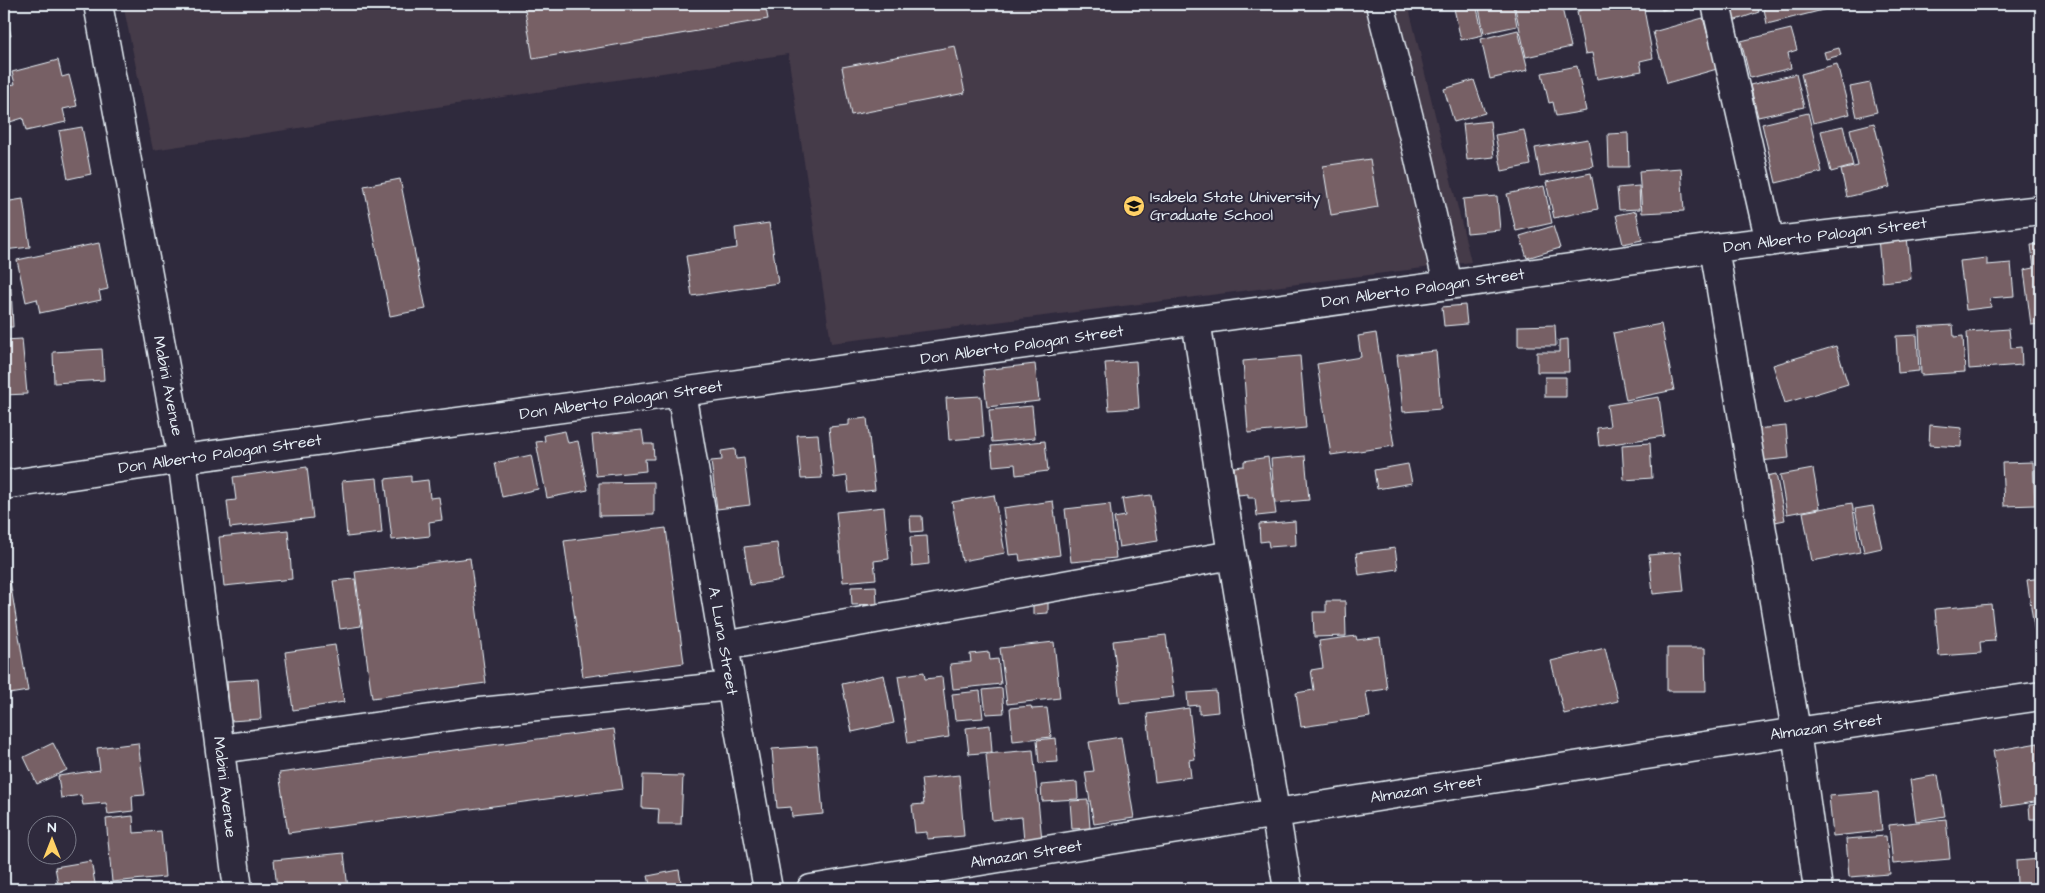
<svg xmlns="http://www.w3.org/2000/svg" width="2045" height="893" font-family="'Architects Daughter',sans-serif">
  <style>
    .built { fill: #453a49 }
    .building { fill: #776165; stroke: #e8f1f8 }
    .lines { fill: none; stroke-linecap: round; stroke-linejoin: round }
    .minor-casing { stroke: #e8f1f8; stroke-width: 31 }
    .minor { stroke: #2f2a3d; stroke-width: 28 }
    .labels { text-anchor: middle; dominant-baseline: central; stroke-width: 4.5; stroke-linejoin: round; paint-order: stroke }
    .poi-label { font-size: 16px; fill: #e8f1f8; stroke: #2f2a3d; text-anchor: start }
    .street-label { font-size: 16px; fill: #e8f1f8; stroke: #2f2a3d }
  </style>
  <rect width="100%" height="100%" fill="#2f2a3d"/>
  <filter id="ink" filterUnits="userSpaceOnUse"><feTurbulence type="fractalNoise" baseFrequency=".02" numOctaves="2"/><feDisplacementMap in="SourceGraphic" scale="10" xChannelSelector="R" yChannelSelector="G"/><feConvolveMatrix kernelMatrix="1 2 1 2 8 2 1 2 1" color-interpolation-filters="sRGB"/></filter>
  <g filter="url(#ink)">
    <path class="built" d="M123,4h1285l63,258 -640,81 -43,-289 -635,96z"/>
    <path class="building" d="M4,4l7,32 -7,1z
      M524,4h241l3,15 -235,40z
      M1453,4h23l7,31 -22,5z
      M1502,4h11l4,22 -33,7 -5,-25z
      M1514,4h47l10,43 -45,10z
      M1591,4h52l10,54 -13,3 2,10 -45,8 -5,-26 -7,1 -8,-42z
      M1660,4h22l-20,6z
      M1728,4h28l3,8 -26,9z
      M1763,4h67l1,4 -64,16z
      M1703,18l14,51 -50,14 -14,-51z
      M1791,29l6,21 -9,3 3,15 -41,10 -9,-37z
      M1518,30l10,40 -38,9 -9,-40z
      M955,46l10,47 -114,22 -9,-48z
      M1839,48l2,7 -15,4 -2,-7z
      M58,60l4,17 7,-2 8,31 -14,3 3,13 -40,9 -3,-13 -13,4 -6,-27v-9l11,-2 -3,-12z
      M1837,64l13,50 -37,9 -12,-49z
      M1577,66l9,45 -30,5 -3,-14 -4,1 -7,-30z
      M1796,74l8,33 -46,10 -8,-32z
      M1474,80l11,33 -31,9 -10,-33z
      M1870,83l7,29 -20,5 -7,-30z
      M1808,113l14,59 -46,11 -14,-59z
      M1490,121l4,36 -27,3 -4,-36z
      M1874,123l16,64 -43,10 -6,-27 17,-4 -8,-37z
      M1843,126l10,40 -22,6 -10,-41z
      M82,127l9,47 -23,5 -9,-48z
      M1524,130l7,35 -29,6 -7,-36z
      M1628,133l1,34h-20l-1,-33z
      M1588,139l5,27 -53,10 -5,-28z
      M1370,159l8,48 -47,8 -8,-49z
      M1681,168l3,43 -42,2 -3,-42z
      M1591,173l7,36 -44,9 -8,-36z
      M400,179l26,130 -36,7 -26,-130z
      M1544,186l8,37 -36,8 -9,-37z
      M1639,186l1,23 -21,1 -2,-22z
      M1497,196l3,34 -33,3 -4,-34z
      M23,199l7,48 -26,3v-48z
      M1636,211l6,29 -19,4 -7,-29z
      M769,223l9,60 -86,13 -6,-40 51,-8 -2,-20z
      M1553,226l7,22 -33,10 -7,-22z
      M1907,236l4,43 -29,3 -4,-44z
      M99,243l9,46 -9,2 2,9 -61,13 -3,-14 -11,3 -9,-42z
      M2041,244v80l-10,1 -7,-55 10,-2 -3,-23z
      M1987,258v7l24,-2 3,33 -24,2 1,9 -25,3 -6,-49z
      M4,288h7l2,39h-9z
      M1465,305l2,19 -23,2 -2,-19z
      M1661,324l13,66 -48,10 -13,-67z
      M1555,325l1,21h-38v-20z
      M1953,325l1,12 9,-1 2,36 -44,3 -2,-48z
      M2009,329l2,19 10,-1 1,18 -53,4 -2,-37z
      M1376,333l18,113 -63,9 -14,-91 44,-7 -3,-21z
      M1917,335l2,36 -21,2 -2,-37z
      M22,339l5,55 -23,1v-55z
      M1568,339l1,33h-32v-20h22v-12z
      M1836,346l12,38 -63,19 -12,-38z
      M102,349l2,31 -50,3 -1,-31z
      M1436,351l5,58 -38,3 -6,-57z
      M1300,356l6,72 -58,5 -5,-72z
      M1136,361l3,47 -30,2 -4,-47z
      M1035,364l4,37 -52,6 -4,-37z
      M1545,377h21v20h-21z
      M981,396l3,41 -35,3 -3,-42z
      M1659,397l5,39 -65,10 -2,-18 13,-2 -3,-21z
      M1032,406l3,32 -43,4 -3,-32z
      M867,418l8,72 -26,3 -2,-17 -13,2 -5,-51 20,-2v-5z
      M1930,425l32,3 -1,19 -32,-2z
      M1786,426l3,32 -29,3 -4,-32z
      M642,430l2,14h9l1,15h-9l1,12 -50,5 -4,-41z
      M565,431l3,12 10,-2 10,49 -41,8 -11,-56 9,-1 -1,-6z
      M818,434l4,44 -21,1 -4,-44z
      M1045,441l3,30 -32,4 -1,-11 -22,2 -2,-20z
      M1650,443l2,35 -28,2 -2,-35z
      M735,449l1,10 8,-1 6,47 -33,4 -6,-48 11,-1 -1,-9z
      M531,455l7,34 -36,8 -7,-34z
      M1305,456l4,44 -34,3 -4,-44z
      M1268,457l8,57 -19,2 -2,-18h-7v-4l-10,1 -4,-28 10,-1v-5z
      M2033,462l2,43 -31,1 -2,-43z
      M1408,464l4,19 -35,6 -3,-19z
      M307,467l6,51 -83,10 -3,-27 9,-1 -3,-23z
      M1813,469l7,39 -33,6 -7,-39z
      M1776,474l9,46 -15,3 -8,-46z
      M411,476v6l17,-2 2,18 9,-1 3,23 -13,2 1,14 -38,4 -7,-61z
      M377,478l5,55 -35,4 -5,-56z
      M654,482v33l-55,1v-33z
      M994,495l11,58 -43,8 -10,-59z
      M1151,495l7,46 -39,6 -5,-29 11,-2 -3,-17z
      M1053,501l7,54 -40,6 -1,-7 -10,1 -6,-47z
      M1852,503l8,49 -48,9 -9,-49z
      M1110,504l6,54 -45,4 -6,-53z
      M1873,506l9,42 -18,4 -9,-43z
      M884,507l5,52 -15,2 2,18 -33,3 -7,-70z
      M910,516h12l1,15 -12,1z
      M1295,521l1,24 -27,2 -1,-6 -8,1 -1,-18z
      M666,528l18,135 -101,14 -19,-136z
      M288,530l4,49 -68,7 -5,-49z
      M927,536l2,28 -17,2 -2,-29z
      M777,543l5,37 -32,5 -6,-38z
      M1395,548l3,21 -39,6 -3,-22z
      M1680,552l4,39 -31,3 -4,-39z
      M470,558l16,125 -114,15 -17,-126z
      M2041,578v69h-4l-10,-67z
      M355,579l6,47 -21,3 -7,-48z
      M10,581l18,110 -19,3 -1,-10 -4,1v-103z
      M876,586l1,18 -25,1 -1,-18z
      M1048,595v18l-15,1v-18z
      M1326,601h19l1,35 -32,1 -1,-25h13z
      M1991,604l4,37 -15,1 1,11 -42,3 -4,-47z
      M1166,635l8,62 -54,6 -7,-62z
      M1356,636l1,4 23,-3 7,52 -21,3 4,25 -69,10 -5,-34 18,-3 -3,-20 12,-2 -4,-27z
      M1054,642l6,56 -53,6 -7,-56z
      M335,645l9,57 -51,8 -8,-58z
      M1605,648l13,53 -54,13 -13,-53z
      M1667,648h38l1,43h-39z
      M989,652l1,8 8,-1 3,25 -48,5 -3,-25 21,-2 -1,-8z
      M924,672l1,7 17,-2 7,60 -41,6 -10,-67z
      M884,675l10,48 -42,9 -10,-48z
      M258,679l3,40 -31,2 -3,-40z
      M1002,688l2,25 -18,1 -3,-24z
      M980,691l3,27 -28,2 -3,-26z
      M1216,691l2,21 -19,2v-9l-11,1 -1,-13z
      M1031,706l1,3 15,-1 4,29 -38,4 -3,-33z
      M1189,708l6,51 -6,1 2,17 -36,5 -8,-68z
      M990,725l2,27 -23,2 -3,-26z
      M614,729l9,60 -335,44 -9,-60z
      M1121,737l13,81 -40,6 -9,-52 9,-1 -5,-29z
      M1056,738l2,24 -19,1 -2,-23z
      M53,743l14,27 -30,14 -13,-27z
      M138,743l7,52 -13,1 1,15 -25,3 -2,-11 -23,2 -2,-10 -20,3 -3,-22 42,-6 -3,-22z
      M2038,743l3,22v36l-39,6 -9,-56z
      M817,746l6,68 -31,3 -1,-10 -14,1 -5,-59z
      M1033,750l9,90 -18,2 -2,-25 -30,3 -6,-66z
      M643,775l40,1 -2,48h-23l1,-15 -17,-1z
      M959,775l5,61 -37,3v-7l-12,1 -3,-28 12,-1 -3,-25z
      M1938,775l7,41 -29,5 -6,-41z
      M1077,782l1,17 -36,2 -1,-16z
      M1878,792l4,39 -49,5 -4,-40z
      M1088,800l2,28 -18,1 -2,-28z
      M2041,804v15h-11l-1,-14z
      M133,816l1,17 27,-2 4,46 -53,5 -6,-63z
      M1946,819l4,40 -57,5 -4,-39z
      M1886,836l4,38 -41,3 -3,-38z
      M344,853l4,36h-71l-3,-29z
      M2041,859v24l-24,2 -1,-24z
      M91,861l5,28h-37l-4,-22z
      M679,870l3,19h-31l-3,-13z"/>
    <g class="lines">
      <g class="minor-casing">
        <path id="minor" d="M98,4l84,455 56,430
          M1380,4l37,146 31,135
          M1716,4l54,238
          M1714,248l82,483 22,158
          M1196,320l36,235 56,334
          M681,392l43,254 44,243
          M4,485l178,-26 499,-67 1033,-144 327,-38
          M724,646l508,-91
          M220,749l260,-37 251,-26
          M811,889c410,-68 819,-134 1230,-193"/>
      </g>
      <use href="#minor" class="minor"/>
    </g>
  </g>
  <defs>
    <g id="university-disc" transform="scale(1.125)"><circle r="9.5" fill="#ffd166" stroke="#2f2a3d"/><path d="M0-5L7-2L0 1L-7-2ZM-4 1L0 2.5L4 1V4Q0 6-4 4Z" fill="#111"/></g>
  </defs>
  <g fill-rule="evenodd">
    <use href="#university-disc" x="1134" y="206"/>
  </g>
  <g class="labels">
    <g class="poi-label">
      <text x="1150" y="197">Isabela State University<tspan x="1150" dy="18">Graduate School</tspan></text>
    </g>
    <g class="street-label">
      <text transform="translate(1825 235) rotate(-7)">Don Alberto Palogan Street</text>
      <text transform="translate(1423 288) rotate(-8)">Don Alberto Palogan Street</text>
      <text transform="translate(1022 345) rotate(-8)">Don Alberto Palogan Street</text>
      <text transform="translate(168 386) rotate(79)">Mabini Avenue</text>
      <text transform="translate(621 400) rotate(-8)">Don Alberto Palogan Street</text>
      <text transform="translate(220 454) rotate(-8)">Don Alberto Palogan Street</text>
      <text transform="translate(723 641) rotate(80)">A. Luna Street</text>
      <text transform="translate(1826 727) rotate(-8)">Almazan Street</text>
      <text transform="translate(225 787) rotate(83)">Mabini Avenue</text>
      <text transform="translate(1426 789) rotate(-9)">Almazan Street</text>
      <text transform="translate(1026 854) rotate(-9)">Almazan Street</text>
    </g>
  </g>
  <rect width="2045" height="893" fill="none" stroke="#2f2a3d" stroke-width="20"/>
  <rect x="10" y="10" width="2025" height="873" fill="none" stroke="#e8f1f8" stroke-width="2" filter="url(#ink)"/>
  <g transform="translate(52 840)"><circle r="24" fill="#2f2a3d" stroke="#797a88"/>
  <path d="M0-4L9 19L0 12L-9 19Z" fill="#ffd166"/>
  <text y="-8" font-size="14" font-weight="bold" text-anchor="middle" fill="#e8f1f8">N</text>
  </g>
</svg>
